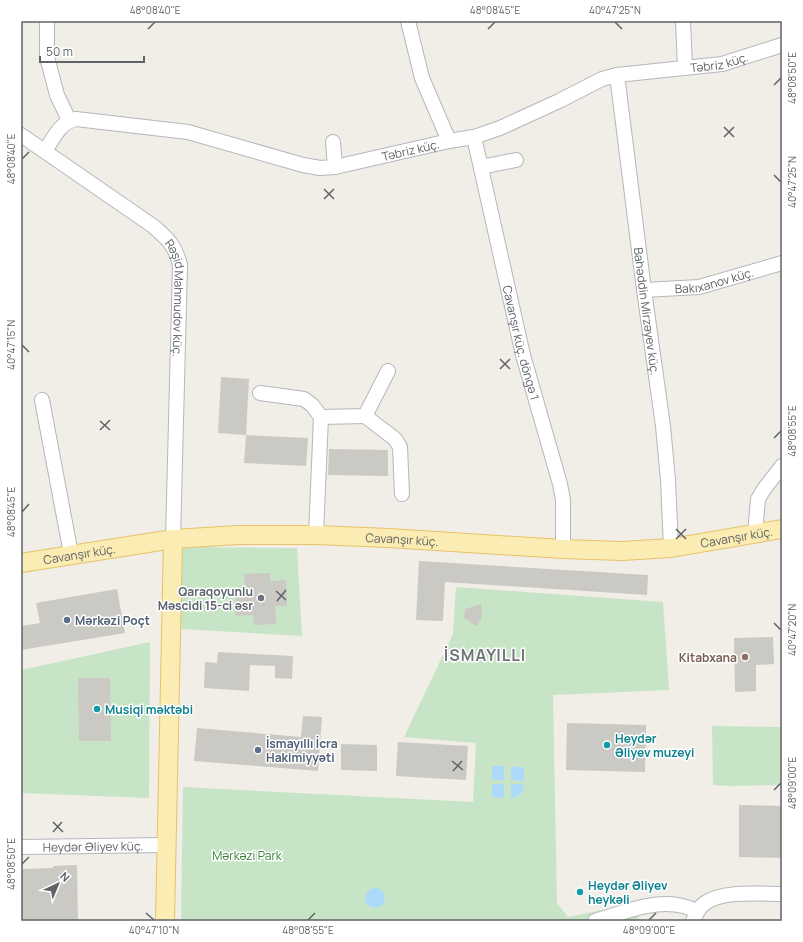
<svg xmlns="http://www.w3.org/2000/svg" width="803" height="942" font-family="Manrope,sans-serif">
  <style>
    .green { fill: #c7e5c6 }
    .water { fill: #aedaf9 }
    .building { fill: #cbc9c4 }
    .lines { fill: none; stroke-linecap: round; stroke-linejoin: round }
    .minor-casing { stroke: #b4b7bb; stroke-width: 16 }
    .major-casing { stroke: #e8c168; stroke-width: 20 }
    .minor { stroke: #fff; stroke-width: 14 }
    .major { stroke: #faecb3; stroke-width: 18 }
    .ticks { fill: none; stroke: #5f6266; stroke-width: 1.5 }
    .worship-dot { fill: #6b7280; stroke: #fff; stroke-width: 1.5 }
    .service-dot { fill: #5c6f8a; stroke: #fff; stroke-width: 1.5 }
    .education-dot { fill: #8d6e63; stroke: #fff; stroke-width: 1.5 }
    .culture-dot { fill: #0f9aa8; stroke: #fff; stroke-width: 1.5 }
    .labels { text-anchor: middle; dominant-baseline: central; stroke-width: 3; stroke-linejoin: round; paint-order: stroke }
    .street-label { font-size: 12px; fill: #5f6266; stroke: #fff }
    .worship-label { font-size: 12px; font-weight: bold; fill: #5b616d; stroke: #fff; text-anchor: end }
    .service-label { font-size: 12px; font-weight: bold; fill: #4e5e75; stroke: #fff; text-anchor: start }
    .education-label { font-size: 12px; font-weight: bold; fill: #785e54; stroke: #fff; text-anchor: end }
    .culture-label { font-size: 12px; font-weight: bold; fill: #0d838f; stroke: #fff; text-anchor: start }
    .park-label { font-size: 12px; fill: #3b813d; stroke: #fff }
    .district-label { font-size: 16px; font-weight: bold; letter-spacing: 1px; fill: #707478; stroke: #fff }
    .neatline { fill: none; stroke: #5f6266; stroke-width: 1.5 }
    .ticks-label { font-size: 10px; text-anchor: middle; fill: #5f6266 }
  </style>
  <rect width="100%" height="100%" fill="#f0eee7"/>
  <path class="green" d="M182,547l115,1 5,88 -122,-7z
    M456,587l207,15 6,88 -116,5 4,208 11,14 68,-14 3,18h-458l2,-134 290,15 3,-59 -72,-6 49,-103z
    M150,642l-1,156 -128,-5v-123z
    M712,726l70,1v58l-50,1 -19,-1z"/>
  <path class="water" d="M492,766h12v14h-12z
    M511,767h13v14l-13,-1z
    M492,784h12v14l-12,-1z
    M511,784h13c0,9 -4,13 -13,14z
    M365 898a10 10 0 1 1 20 0a10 10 0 1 1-20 0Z"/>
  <path class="building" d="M221,377l28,2 -3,56 -28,-2z
    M246,435l62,3 -2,28 -62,-3z
    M329,449l59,1v26l-60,-1z
    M419,561l229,14 -1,20 -202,-13 -2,39 -27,-1z
    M270,573v8l16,-1 1,26h-12l1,18 -22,1 -1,-10 -17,1 -1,-22h10l-1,-20z
    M117,589l8,44 -104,17v-24l19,-3 -4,-20z
    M481,604l1,11 -1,5 -5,6 -12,-8 1,-9z
    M773,637l1,27 -18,1v26l-21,1 -1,-54z
    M218,652l75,4 -1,23 -17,-1v-12l-25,-1 -1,26 -45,-3 1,-26 12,1z
    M78,678h32l1,63h-32z
    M303,716l19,1 -4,54 -124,-10 3,-33 104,9z
    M567,723l79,2 -1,47 -79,-2z
    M398,742l70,4 -2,34 -70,-4z
    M341,744l36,1v26l-36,-1z
    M739,805l43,1v52l-43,-1z
    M77,865l1,56h-57v-52l32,-1v-2z"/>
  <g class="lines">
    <g class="minor-casing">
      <g id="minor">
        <path d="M47,21v36l10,38 12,25"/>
        <path d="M408,21l14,57 27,63"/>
        <path d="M683,21l2,46"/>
        <path id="s1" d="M617,75l27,215 19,136 5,54 3,68"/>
        <path id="s2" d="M21,135l132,91c15,13 22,19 27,39l-7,274"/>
        <path id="s3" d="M474,137l49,218 37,129 3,16v49"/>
        <path d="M333,142l2,25"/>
        <path id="s4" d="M45,151c8,-12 15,-29 31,-32l112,13 115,33 17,3 15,-1 114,-26 25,-4 26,-9 59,-27 43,-22 15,-4 105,-11 60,-19"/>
        <path d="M481,167l35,-7"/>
        <path id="s5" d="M644,290l55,-3 83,-24"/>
        <path d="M260,393l44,6 8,6 9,12 -5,118"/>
        <path d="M42,400l29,154"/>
        <path d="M365,416l30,23 5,8 2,47"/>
        <path d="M321,417l44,-1 23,-45"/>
        <path d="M755,534l3,-35 6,-10 18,-23"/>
        <path id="s6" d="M21,847l145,-2"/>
        <path d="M595,921c27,-8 59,-22 88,-15 5,1 10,4 14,5"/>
        <path d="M693,921c3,-7 6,-14 12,-18 19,-13 55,-9 77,-9"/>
      </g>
    </g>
    <g class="major-casing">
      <g id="major">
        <path id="s7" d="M21,563l152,-24 66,-4h77l73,3 174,11 59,2 49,-3 111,-19"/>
        <path d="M165,921l8,-382"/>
      </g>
    </g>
    <use href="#minor" class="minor"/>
    <use href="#major" class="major"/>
  </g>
  <path class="ticks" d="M615,22l7,7M148,29l7,-7M488,29l7,-7M774,85l7,-7M724,127l10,10M724,137l10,-10M22,159l7,-7M774,175l7,7M324,189l10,10M324,199l10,-10M22,345l7,7M500,359l10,10M500,369l10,-10M100,421l10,9M100,430l10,-10M774,438l7,-7M22,512l7,-8M676,529l10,10M676,539l10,-10M276,591l10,9M277,601l9,-11M774,623l7,7M452,761l11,9M453,771l9,-10M774,790l7,-7M53,822l10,10M53,832l9,-10M22,864l7,-7M146,913l8,7M308,920l7,-7M649,920l7,-7"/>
  <circle class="worship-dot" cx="261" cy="598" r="4"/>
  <g class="service-dot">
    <circle cx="67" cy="620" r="4"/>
    <circle cx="258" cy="750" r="4"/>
  </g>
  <circle class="education-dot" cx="745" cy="657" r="4"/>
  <g class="culture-dot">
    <circle cx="97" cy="709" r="4"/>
    <circle cx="607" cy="745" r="4"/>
    <circle cx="580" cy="892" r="4"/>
  </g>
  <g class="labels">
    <g class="street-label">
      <text stroke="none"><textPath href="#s4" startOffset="712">Təbriz küç.</textPath></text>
      <text stroke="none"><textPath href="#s4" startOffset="388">Təbriz küç.</textPath></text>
      <text stroke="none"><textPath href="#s5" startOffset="71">Bakıxanov küç.</textPath></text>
      <text stroke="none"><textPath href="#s2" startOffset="241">Rəşid Mahmudov küç.</textPath></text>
      <text stroke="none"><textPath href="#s1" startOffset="238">Bahəddin Mirzəyev küç.</textPath></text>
      <text stroke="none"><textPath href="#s3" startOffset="211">Cavanşır küç. döngə 1</textPath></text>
      <text stroke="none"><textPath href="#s7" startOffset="719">Cavanşır küç.</textPath></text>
      <text stroke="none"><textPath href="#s7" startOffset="383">Cavanşır küç.</textPath></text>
      <text stroke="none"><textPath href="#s7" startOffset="59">Cavanşır küç.</textPath></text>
      <text stroke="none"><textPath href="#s6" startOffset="72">Heydər Əliyev küç.</textPath></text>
    </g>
    <g class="worship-label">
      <text x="253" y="591">Qaraqoyunlu<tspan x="253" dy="14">Məscidi 15-ci əsr</tspan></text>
    </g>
    <g class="service-label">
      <text x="75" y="620">Mərkəzi Poçt</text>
      <text x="266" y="743">İsmayıllı İcra<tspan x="266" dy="14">Hakimiyyəti</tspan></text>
    </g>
    <g class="education-label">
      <text x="737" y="657">Kitabxana</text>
    </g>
    <g class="culture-label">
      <text x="105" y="709">Musiqi məktəbi</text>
      <text x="615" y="738">Heydər<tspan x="615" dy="14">Əliyev muzeyi</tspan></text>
      <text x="588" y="885">Heydər Əliyev<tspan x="588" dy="14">heykəli</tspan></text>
    </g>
    <g class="park-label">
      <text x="247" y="855">Mərkəzi Park</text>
    </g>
    <g class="district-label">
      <text x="485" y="655">İSMAYILLI</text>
    </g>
  </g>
  <rect width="803" height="942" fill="none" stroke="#ffffff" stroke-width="44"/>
  <g transform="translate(58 884) rotate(44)" stroke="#ffffff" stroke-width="3" paint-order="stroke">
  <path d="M0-3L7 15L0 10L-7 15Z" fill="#5f6266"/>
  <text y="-6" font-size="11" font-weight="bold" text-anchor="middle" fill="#5f6266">N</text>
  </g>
  <path d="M40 56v6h104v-6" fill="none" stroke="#5f6266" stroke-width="2"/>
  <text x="46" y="56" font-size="12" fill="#5f6266" stroke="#ffffff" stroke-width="3" paint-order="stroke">50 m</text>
  <rect x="22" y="22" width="759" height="898" class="neatline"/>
  <g class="ticks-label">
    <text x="155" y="14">48°08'40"E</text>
    <text x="495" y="14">48°08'45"E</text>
    <text x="615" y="14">40°47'25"N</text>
    <text transform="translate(792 78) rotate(-90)" y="4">48°08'50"E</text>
    <text transform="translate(11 159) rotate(-90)" y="4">48°08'40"E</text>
    <text transform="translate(792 182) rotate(-90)" y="4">40°47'25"N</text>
    <text transform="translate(11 345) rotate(-90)" y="4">40°47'15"N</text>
    <text transform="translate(792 431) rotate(-90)" y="4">48°08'55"E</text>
    <text transform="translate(11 512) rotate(-90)" y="4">48°08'45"E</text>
    <text transform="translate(792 630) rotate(-90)" y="4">40°47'20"N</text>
    <text transform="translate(792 783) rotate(-90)" y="4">48°09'00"E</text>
    <text transform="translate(11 864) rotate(-90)" y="4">48°08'50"E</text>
    <text x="154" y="934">40°47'10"N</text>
    <text x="308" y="934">48°08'55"E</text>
    <text x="649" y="934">48°09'00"E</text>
  </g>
</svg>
